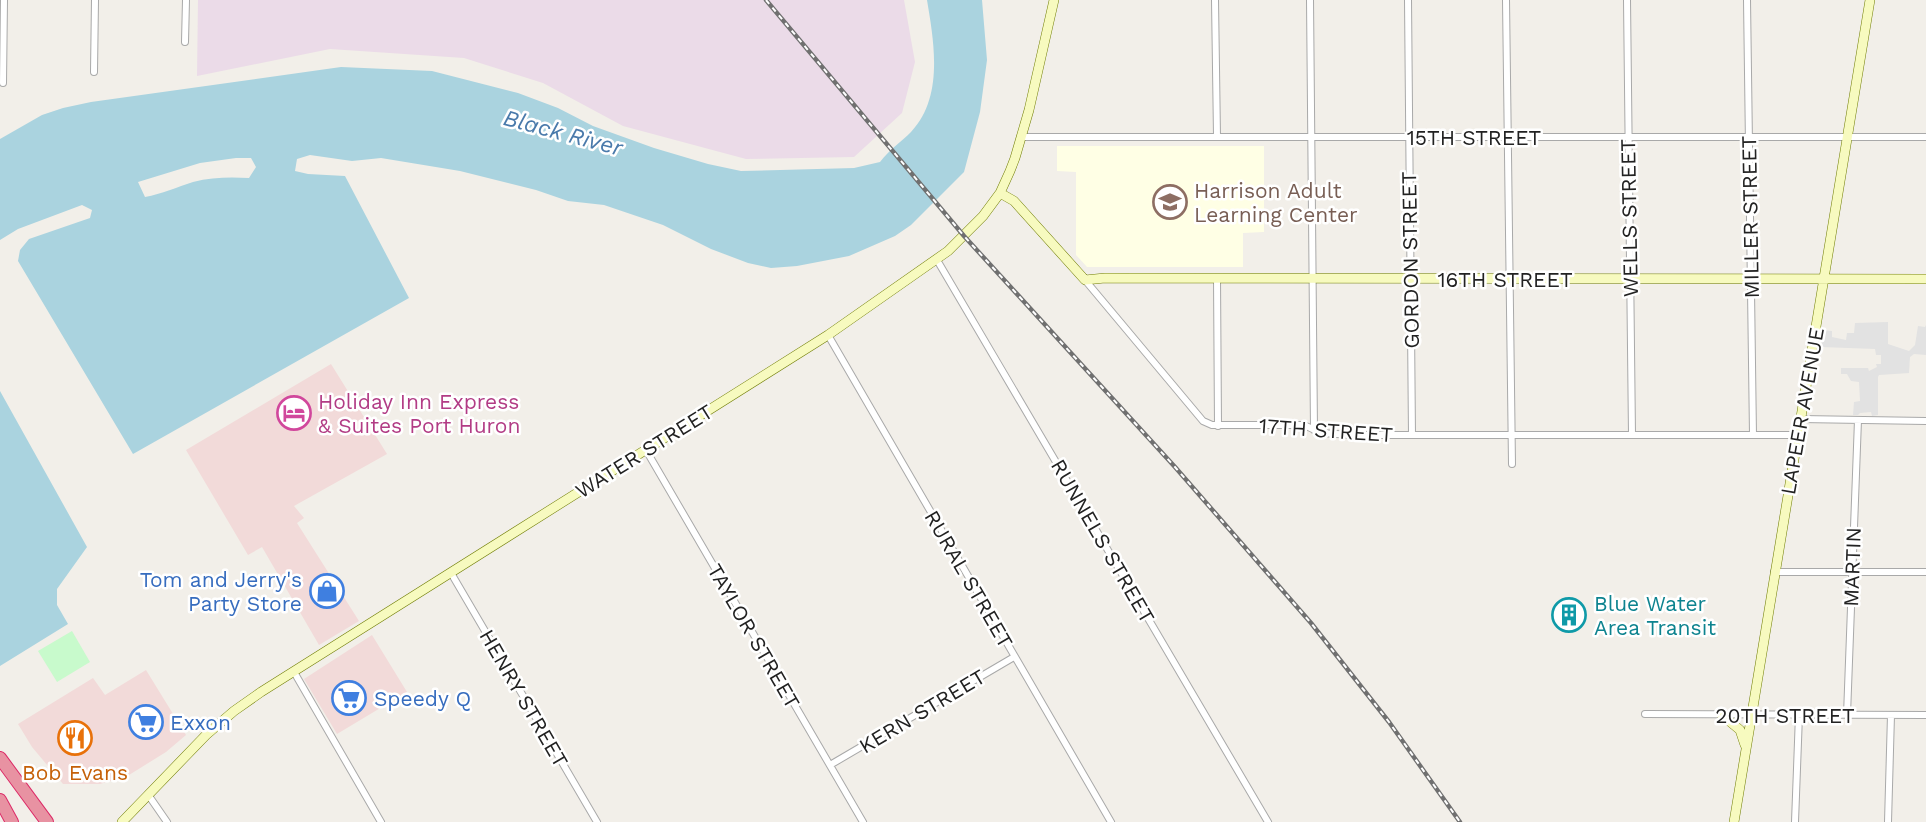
<svg xmlns="http://www.w3.org/2000/svg" width="1926" height="822" font-family="'Work Sans',sans-serif">
  <style>
    .commercial { fill: #f2dad9 }
    .industrial { fill: #ebdbe8 }
    .education { fill: #ffffe5 }
    .park { fill: #c8facc }
    .parking { fill: #e2e2e2 }
    .water { fill: #aad3df; fill-rule: evenodd }
    .lines { fill: none; stroke-linecap: round; stroke-linejoin: round }
    .street-casing { stroke: #a9a9a9; stroke-width: 8 }
    .secondary-casing { stroke: #707d05; stroke-width: 10 }
    .highway-casing { stroke: #dc2a67; stroke-width: 14 }
    .street { stroke: #fff; stroke-width: 6 }
    .secondary { stroke: #f7fabf; stroke-width: 9 }
    .highway { stroke: #e892a2; stroke-width: 12 }
    .rail-casing { stroke: #707070; stroke-width: 4.5 }
    .rail { stroke: #fff; stroke-width: 2; stroke-dasharray: 5; stroke-linecap: butt }
    .labels { text-anchor: middle; dominant-baseline: central; stroke-width: 5; stroke-linejoin: round; paint-order: stroke }
    .street-label { font-size: 21px; fill: #222; stroke: #fff }
    .education-label { font-size: 21px; fill: #785e54; stroke: #fff; text-anchor: start }
    .hotel-label { font-size: 21px; fill: #b23c85; stroke: #fff; text-anchor: start }
    .shop-label { font-size: 21px; fill: #366cbe; stroke: #fff; text-anchor: start }
    .culture-label { font-size: 21px; fill: #0d838f; stroke: #fff; text-anchor: start }
    .food-label { font-size: 21px; fill: #c56008; stroke: #fff }
    .water-label { font-size: 23px; font-style: italic; fill: #4a7aab; stroke: #fff }
  </style>
  <rect width="100%" height="100%" fill="#f2efe9"/>
  <path class="commercial" d="M331,364l56,90 -93,52 10,12 -7,5 62,98 -40,24 -57,-98 -14,8 -62,-105z
    M372,635l35,57 -70,42 -33,-55z
    M146,670l40,65 -20,17 -37,23 -29,9h-37l-31,-37 -14,-23 75,-46 12,17z"/>
  <path class="industrial" d="M198,0h706l11,62 -13,51 -48,44 -108,2 -123,-33 -80,-43 -79,-25 -134,-9 -133,27z"/>
  <path class="education" d="M1057,146h207v86l-21,1v34h-156l-11,-12v-83l-19,-1z"/>
  <path class="park" d="M72,631l18,31 -33,20 -19,-31z"/>
  <path class="parking" d="M1888,322v22l21,7 6,-6 3,-19 7,1 1,-2v30l-12,-1 -4,3 -1,16 -30,2 -1,2v38l-6,1 -1,-4 -11,1 -2,2h-5l1,-13 6,-1 -1,-19 -8,-1 -4,-7h-6v-6h27l1,3 8,-4 -1,-3h5v-9h-5l-1,-6 -54,-2 3,-17 8,1v6l14,3 1,-7h7l1,-10z"/>
  <path class="water" d="M927,0h55l5,60 -7,52 -16,60 -53,53 -16,11 -46,20 -52,10 -26,2 -23,-5 -37,-14 -48,-24 -59,-20 -36,-4 -32,-11 -76,-19 -79,-13 -29,3 -42,-6 -13,4 -2,12 13,3 37,2 64,122 -276,156 -115,-193 2,-11 9,-11 61,-21 2,-8 -10,-5 -64,24 -18,11v-101l42,-24 21,-7 28,-6 250,-35 91,4 86,22 40,15 35,18 61,22 54,16 33,7 113,-3 26,-6c9,-12 21,-20 31,-30 33,-35 23,-90 16,-132zM236,158h15l5,9 -7,11c-18,-1 -37,-1 -56,4 -16,5 -31,12 -48,15l-7,-15 62,-19z
    M0,391l87,156 -30,42v16l11,19 -68,42z"/>
  <g class="lines">
    <g class="street-casing">
      <path id="street" d="M1215,0l2,136
        M1310,0l4,430
        M1408,0l4,435
        M1506,0l6,464
        M1627,0l5,435
        M1747,0l6,435
        M185,42l1,-42
        M94,72l1,-72
        M3,83l1,-83
        M1022,137h904
        M937,260l331,562
        M1217,278l1,148
        M1085,280l118,141 9,4h92l17,8 31,2h446
        M828,335l283,487
        M1801,419l125,2
        M646,450l217,372
        M1774,572h152
        M451,573l146,249
        M294,672l87,150
        M1645,714l281,1
        M1847,715l11,-295
        M830,765l184,-108
        M149,796l18,26
        M1795,822l4,-107
        M1888,822l3,-107"/>
    </g>
    <g class="secondary-casing">
      <path id="secondary" d="M1000,193l14,8 71,79 20,-2 821,1
        M1722,715l18,15 5,15
        M122,822l84,-87 28,-24 27,-19 567,-357 120,-84 35,-35 17,-23 10,-22 5,-13 14,-48 25,-110
        M1734,822l136,-822"/>
    </g>
    <g class="highway-casing">
      <path id="highway" d="M0,758l47,64
        M0,800l12,22"/>
    </g>
    <use href="#street" class="street"/>
    <use href="#secondary" class="secondary"/>
    <use href="#highway" class="highway"/>
    <g class="rail-casing">
      <path id="rail" d="M766,0l198,236 211,231 136,156 78,99 71,100"/>
    </g>
    <use href="#rail" class="rail"/>
  </g>
  <defs>
    <g id="school-ring" transform="scale(1.75)"><circle r="9.5" fill="#fff" stroke="#8d6e63" stroke-width="1.5"/><path d="M0-5L7-2L0 1L-7-2ZM-4 1L0 2.5L4 1V4Q0 6-4 4Z" fill="#8d6e63"/></g>
    <g id="hotel-ring" transform="scale(1.75)"><circle r="9.5" fill="#fff" stroke="#d1479c" stroke-width="1.5"/><path d="M-6-4.5h1.5V1H6V5H4.5V3h-9V5H-6ZM-4 0a1.8 1.8 0 1 1 3.6 0ZM.5 0V-2.5h3Q6-2.5 6 0Z" fill="#d1479c"/></g>
    <g id="shop-ring" transform="scale(1.75)"><circle r="9.5" fill="#fff" stroke="#3f7fe0" stroke-width="1.5"/><path d="M-5-2.5h2.3a2.7 3.5 0 0 1 5.4 0H5L5.5 6h-11ZM-1.5-2.5h3a1.5 2.3 0 0 0-3 0Z" fill="#3f7fe0"/></g>
    <g id="building-ring" transform="scale(1.75)"><circle r="9.5" fill="#fff" stroke="#0f9aa8" stroke-width="1.5"/><path d="M-4-6H4V6H1V3H-1V6H-4ZM-2.5-4.3h1.7v1.8h-1.7ZM.8-4.3h1.7v1.8H.8ZM-2.5-1h1.7V.8h-1.7ZM.8-1h1.7V.8H.8Z" fill="#0f9aa8"/></g>
    <g id="supermarket-ring" transform="scale(1.75)"><circle r="9.5" fill="#fff" stroke="#3f7fe0" stroke-width="1.5"/><path d="M-6-5.5h2.5l.6 2H6L4.5 2H-2.5L-4.4-4H-6ZM-1.5 3.2a1.3 1.3 0 1 0 .1 0ZM3 3.2a1.3 1.3 0 1 0 .1 0Z" fill="#3f7fe0"/></g>
    <g id="restaurant-ring" transform="scale(1.75)"><circle r="9.5" fill="#fff" stroke="#e8710a" stroke-width="1.5"/><path d="M-5-6h1v4h1v-4h1v4h1v-4h1v5L-1.5 .5V6h-2V.5L-5-1ZM5-6V6H3V1.5H1.5Q1.5-4 5-6Z" fill="#e8710a"/></g>
  </defs>
  <g fill-rule="evenodd">
    <use href="#school-ring" x="1170" y="202"/>
    <use href="#hotel-ring" x="294" y="413"/>
    <use href="#shop-ring" x="327" y="591"/>
    <use href="#building-ring" x="1569" y="615"/>
    <use href="#supermarket-ring" x="349" y="698"/>
    <use href="#supermarket-ring" x="146" y="722"/>
    <use href="#restaurant-ring" x="75" y="738"/>
  </g>
  <g class="labels">
    <g class="street-label">
      <text x="1474" y="137">15TH STREET</text>
      <text transform="translate(1750 217) rotate(-91)">MILLER STREET</text>
      <text transform="translate(1629 218) rotate(-91)">WELLS STREET</text>
      <text transform="translate(1410 260) rotate(-91)">GORDON STREET</text>
      <text x="1505" y="279">16TH STREET</text>
      <text transform="translate(1802 411) rotate(-80)">LAPEER AVENUE</text>
      <text transform="translate(1326 430) rotate(4)">17TH STREET</text>
      <text transform="translate(644 451) rotate(-32)">WATER STREET</text>
      <text transform="translate(1103 541) rotate(60)">RUNNELS STREET</text>
      <text transform="translate(1852 567) rotate(-88)">MARTIN</text>
      <text transform="translate(969 579) rotate(60)">RURAL STREET</text>
      <text transform="translate(754 636) rotate(60)">TAYLOR STREET</text>
      <text transform="translate(524 698) rotate(60)">HENRY STREET</text>
      <text transform="translate(922 711) rotate(-31)">KERN STREET</text>
      <text x="1785" y="715">20TH STREET</text>
    </g>
    <g class="education-label">
      <text x="1194" y="190">Harrison Adult<tspan x="1194" dy="24">Learning Center</tspan></text>
    </g>
    <g class="hotel-label">
      <text x="318" y="401">Holiday Inn Express<tspan x="318" dy="24">&amp; Suites Port Huron</tspan></text>
    </g>
    <g class="shop-label">
      <text x="302" y="579" text-anchor="end">Tom and Jerry's<tspan x="302" dy="24">Party Store</tspan></text>
      <text x="374" y="698">Speedy Q</text>
      <text x="170" y="722">Exxon</text>
    </g>
    <g class="culture-label">
      <text x="1594" y="603">Blue Water<tspan x="1594" dy="24">Area Transit</tspan></text>
    </g>
    <g class="food-label">
      <text x="75" y="772">Bob Evans</text>
    </g>
    <g class="water-label">
      <text transform="translate(563 133) rotate(15)">Black River</text>
    </g>
  </g>
</svg>
